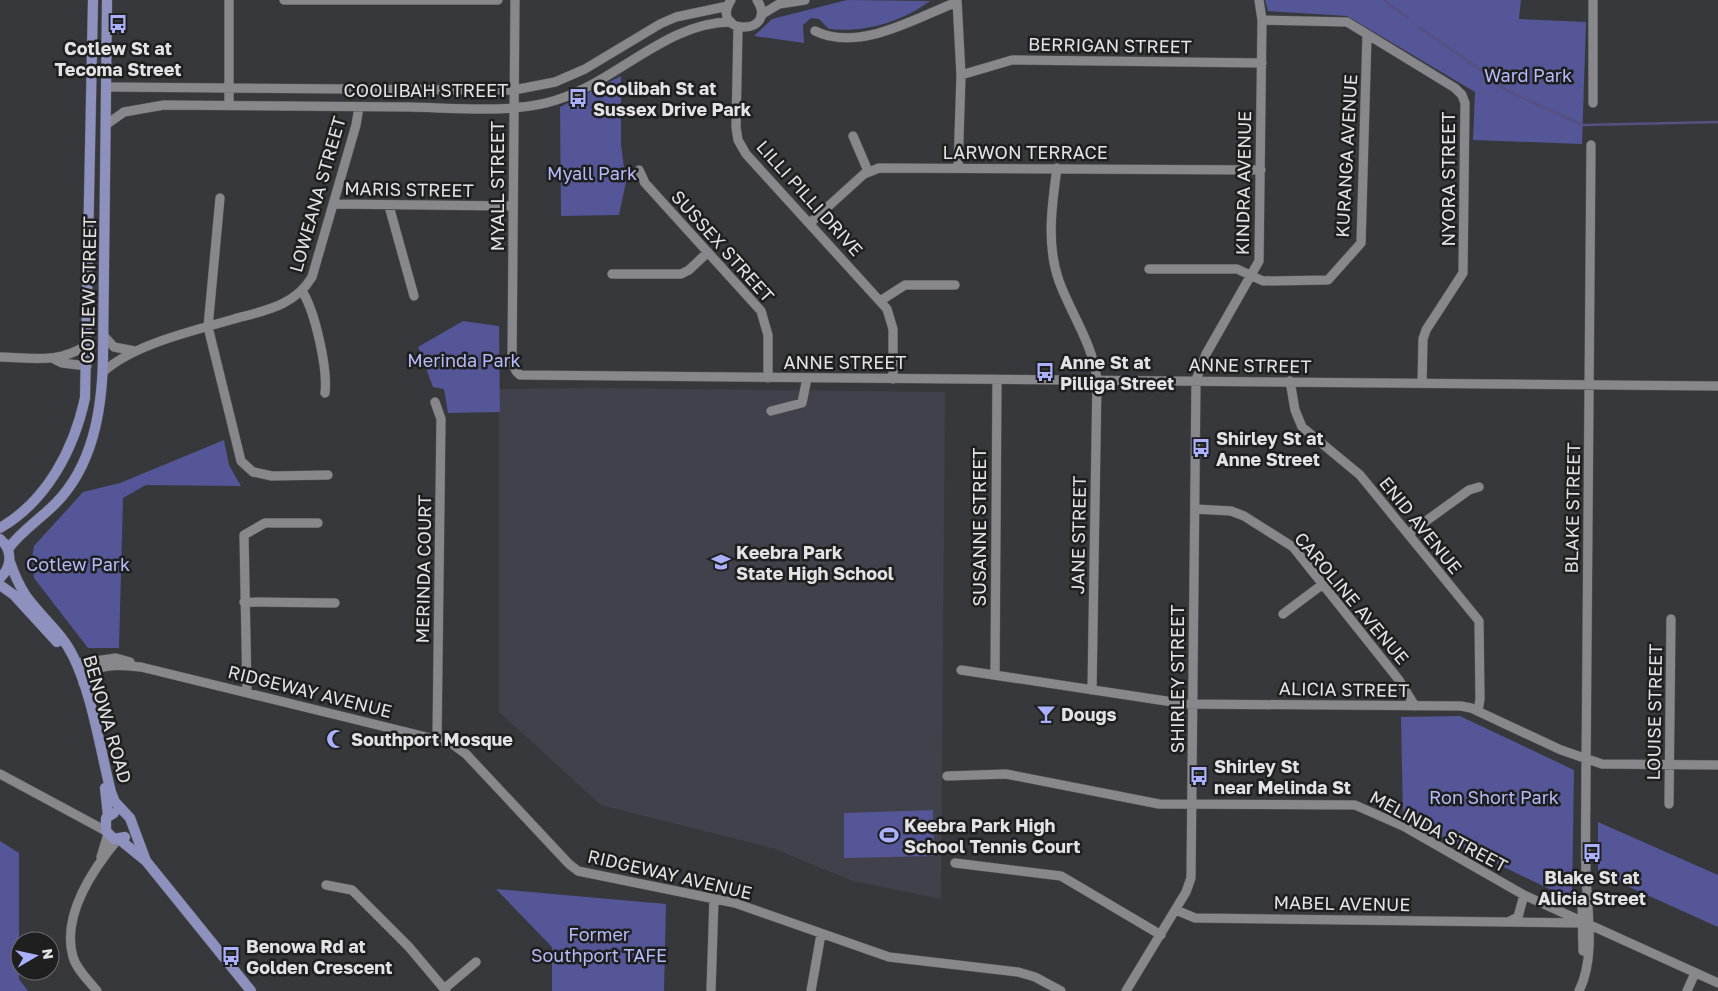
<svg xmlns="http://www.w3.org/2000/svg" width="1718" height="991" font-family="'Golos Text',sans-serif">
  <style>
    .built { fill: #40414a }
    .green { fill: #545697 }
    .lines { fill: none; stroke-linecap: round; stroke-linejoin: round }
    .stream { stroke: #575081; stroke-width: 2.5 }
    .minor-casing { stroke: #565659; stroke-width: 10 }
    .major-casing { stroke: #565659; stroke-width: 11 }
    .minor { stroke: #88888c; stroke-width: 9 }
    .major { stroke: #8e91bd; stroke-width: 10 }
    .labels { text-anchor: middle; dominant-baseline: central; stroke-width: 5; stroke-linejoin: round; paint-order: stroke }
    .street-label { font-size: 18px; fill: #e3e3e5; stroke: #1f1f20 }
    .poi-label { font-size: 18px; font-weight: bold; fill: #e3e3e5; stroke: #1f1f20; text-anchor: start }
    .park-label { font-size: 18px; fill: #b5baf9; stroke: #1f1f20 }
  </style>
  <rect width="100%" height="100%" fill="#37383b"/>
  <path class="built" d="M591,388l354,4 -4,507 -88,-18 -81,-33 -171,-43 -102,-93v-323z"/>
  <path class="green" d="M847,0l83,1c-29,21 -65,32 -101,28l-10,-10 -8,-1 -8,7 1,18 -50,-7 18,-17z
    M1265,0h256l-2,19 67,3 -4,122 -109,-4 2,-48 -128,-76 -79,-5z
    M621,76v69l5,37 -7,33 -58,1 -1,-109z
    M463,321l36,5 1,86 -52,1 -4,-24 -11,-2 -15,-40z
    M224,440l5,25 12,21 -95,-1 -23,13 -4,150h-31l-54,-70 -2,-20 2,-12 49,-54 37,-9z
    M1460,716l114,54 -2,130 -169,-82 -2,-101z
    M933,810l1,46 -90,2v-45z
    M1598,822l120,53v52l-120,-54z
    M0,841l19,12v126l9,12h-28z
    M496,889l170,15 -2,87h-112v-44z"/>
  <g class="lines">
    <path class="stream" d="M1384,0l24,18
      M1419,27l63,44 25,20 76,34 135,-3"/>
    <g class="minor-casing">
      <path id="minor" d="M284,0h214
        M515,0l-3,362 4,9 4,4 1198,11
        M731,0c-23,36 49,36 26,0
        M957,0l4,75 -3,93
        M761,15l18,-11 26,-4
        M1262,20l85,2 108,66 7,7 3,8 -2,170 -37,57 -3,9 -1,44
        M738,27l-2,100 2,13 8,14 141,155 6,20v50
        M815,31c43,21 97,-11 137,-27l4,-4
        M961,75l51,-15 250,3
        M108,87l368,3h38l41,-8 30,-13 75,-45 16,-7 52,-11
        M1593,103v-103
        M229,106v-106
        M107,124l17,-12 40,-7c82,0 164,1 246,2 44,1 93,6 136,-4 67,-16 117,-81 185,-81
        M853,136l15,35
        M1057,168c-5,36 -11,77 2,113 12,33 34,63 38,99l-5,310
        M639,170l6,13 116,128 7,24v43
        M220,198l-12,129 33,134 12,11 19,4 56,-1
        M334,204l179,2
        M389,206l25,90
        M810,223l54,-49 15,-6 382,2
        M1149,269h88l26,12 65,-1 33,-37 6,-208
        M612,274h69l8,-4 19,-18
        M302,291c13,20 26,78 23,102
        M880,301l25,-16h50
        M104,336l10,11 21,4
        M0,357c33,1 58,7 87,-12
        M54,359l8,4 25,3
        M103,372c31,-28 90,-41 131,-53 29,-8 61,-13 78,-42l44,-152 3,-18
        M1290,381l5,29 7,17 58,48 119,146 1,78 -2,12
        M435,402l6,17 -4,320
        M771,411l31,-8 5,-25
        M1195,509l36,2 13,5 49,31 106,133 16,26
        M1408,534l61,-44 10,-3
        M244,602l91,1
        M1283,614l40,-30
        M76,662l5,1 35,-5 14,4
        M961,670l225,34 275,2 10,2 90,42 41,14 116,1
        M995,674l2,-294
        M83,683c10,-22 38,-18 58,-16l310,76 15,11 103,110 9,7 157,32 154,54 129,15 17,5 26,14
        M247,693l-3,-158 21,-12h53
        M0,774l106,57
        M947,776l59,-2 153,30 196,1 50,22 119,68 194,88
        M1669,804l2,-185
        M101,857l7,-23
        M955,863l106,13 100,59
        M326,885l26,5 57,57 37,44
        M1582,899l1,52
        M1176,910l19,8 386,5
        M1510,921l8,-4 6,-22
        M444,989l32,-27
        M97,991c-8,-10 -20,-21 -24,-34 -12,-42 20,-88 45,-118
        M711,991l3,-93
        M811,991l10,-57
        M1126,991l60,-99 5,-14 5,-498 10,-26 53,-93 3,-241 -3,-20
        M1579,991c17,-35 8,-79 7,-117 -1,-34 0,-69 0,-103l5,-626
        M1687,991l8,-18"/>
    </g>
    <g class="major-casing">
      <path id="major" d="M0,528c47,-27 74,-79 85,-130l8,-398
        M0,539c13,11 12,28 0,39
        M8,549c13,-18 31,-29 47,-45 38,-38 47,-94 48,-145l4,-359
        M10,562c4,12 9,23 16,34 15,21 36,37 47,60 19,38 27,93 38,136l4,10 15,16 16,43
        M0,585l14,10 43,47
        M105,788l3,28
        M114,813l-8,5v13l8,8 11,-2
        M119,839l27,22 105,130"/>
    </g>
    <use href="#minor" class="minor"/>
    <use href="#major" class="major"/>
  </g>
  <defs>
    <g id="bus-bare" transform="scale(1.5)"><path d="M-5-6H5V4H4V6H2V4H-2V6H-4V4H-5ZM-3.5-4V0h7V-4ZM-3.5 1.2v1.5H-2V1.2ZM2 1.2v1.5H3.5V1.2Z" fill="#aab0fb" stroke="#1f1f20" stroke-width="2.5" paint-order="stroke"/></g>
    <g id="school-bare" transform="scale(1.5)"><path d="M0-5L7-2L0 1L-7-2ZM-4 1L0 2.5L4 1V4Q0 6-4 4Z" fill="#aab0fb" stroke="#1f1f20" stroke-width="2.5" paint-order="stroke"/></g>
    <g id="bar-bare" transform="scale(1.5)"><path d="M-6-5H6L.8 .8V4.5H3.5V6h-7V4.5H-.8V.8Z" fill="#aab0fb" stroke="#1f1f20" stroke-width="2.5" paint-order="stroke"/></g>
    <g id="mosque-bare" transform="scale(1.5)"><path d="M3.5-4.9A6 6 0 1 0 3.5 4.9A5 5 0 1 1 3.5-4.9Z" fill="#aab0fb" stroke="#1f1f20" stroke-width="2.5" paint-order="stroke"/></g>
    <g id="stadium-bare" transform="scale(1.5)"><path d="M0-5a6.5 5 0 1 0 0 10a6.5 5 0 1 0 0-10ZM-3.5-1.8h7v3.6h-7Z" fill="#aab0fb" stroke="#1f1f20" stroke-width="2.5" paint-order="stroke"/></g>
  </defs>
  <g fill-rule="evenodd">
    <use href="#bus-bare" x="118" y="24"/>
    <use href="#bus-bare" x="578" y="98"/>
    <use href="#bus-bare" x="1045" y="372"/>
    <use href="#bus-bare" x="1201" y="448"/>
    <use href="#school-bare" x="721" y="562"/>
    <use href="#bar-bare" x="1046" y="714"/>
    <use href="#mosque-bare" x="336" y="739"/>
    <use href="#bus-bare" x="1199" y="776"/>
    <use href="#stadium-bare" x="889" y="835"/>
    <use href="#bus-bare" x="1592" y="853"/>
    <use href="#bus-bare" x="231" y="956"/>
  </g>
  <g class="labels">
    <g class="street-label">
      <text transform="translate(1110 45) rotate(1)">BERRIGAN STREET</text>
      <text x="426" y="90">COOLIBAH STREET</text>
      <text x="1025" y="152">LARWON TERRACE</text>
      <text transform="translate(1346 156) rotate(-87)">KURANGA AVENUE</text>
      <text transform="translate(1448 179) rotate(-90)">NYORA STREET</text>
      <text transform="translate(1243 183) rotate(-89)">KINDRA AVENUE</text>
      <text transform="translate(497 186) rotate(-90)">MYALL STREET</text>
      <text transform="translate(409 189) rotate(1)">MARIS STREET</text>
      <text transform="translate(317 194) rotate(-74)">LOWEANA STREET</text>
      <text transform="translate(810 198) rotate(48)">LILLI PILLI DRIVE</text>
      <text transform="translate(723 246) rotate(48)">SUSSEX STREET</text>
      <text transform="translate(88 290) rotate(-89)">COTLEW STREET</text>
      <text x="845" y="362">ANNE STREET</text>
      <text transform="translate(1250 365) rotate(1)">ANNE STREET</text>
      <text transform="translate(1572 508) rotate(-89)">BLAKE STREET</text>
      <text transform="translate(1421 525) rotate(51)">ENID AVENUE</text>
      <text transform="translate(979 527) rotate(-90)">SUSANNE STREET</text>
      <text transform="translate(1078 535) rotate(-89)">JANE STREET</text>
      <text transform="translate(423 569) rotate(-89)">MERINDA COURT</text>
      <text transform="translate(1352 598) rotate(50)">CAROLINE AVENUE</text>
      <text transform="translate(1177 679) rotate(-90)">SHIRLEY STREET</text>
      <text transform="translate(1344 689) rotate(1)">ALICIA STREET</text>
      <text transform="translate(310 691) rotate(14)">RIDGEWAY AVENUE</text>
      <text transform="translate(1654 712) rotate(-89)">LOUISE STREET</text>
      <text transform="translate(108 719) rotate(74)">BENOWA ROAD</text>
      <text transform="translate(1439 831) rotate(28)">MELINDA STREET</text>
      <text transform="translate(670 874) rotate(13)">RIDGEWAY AVENUE</text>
      <text transform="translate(1342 903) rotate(1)">MABEL AVENUE</text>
    </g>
    <g class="poi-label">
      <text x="118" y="48" text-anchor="middle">Cotlew St at<tspan x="118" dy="21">Tecoma Street</tspan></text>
      <text x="593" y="88">Coolibah St at<tspan x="593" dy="21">Sussex Drive Park</tspan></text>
      <text x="1060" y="362">Anne St at<tspan x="1060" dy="21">Pilliga Street</tspan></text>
      <text x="1216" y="438">Shirley St at<tspan x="1216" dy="21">Anne Street</tspan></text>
      <text x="736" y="552">Keebra Park<tspan x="736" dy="21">State High School</tspan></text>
      <text x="1061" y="714">Dougs</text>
      <text x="351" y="739">Southport Mosque</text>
      <text x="1214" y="766">Shirley St<tspan x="1214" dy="21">near Melinda St</tspan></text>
      <text x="904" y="825">Keebra Park High<tspan x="904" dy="21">School Tennis Court</tspan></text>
      <text x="1592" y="877" text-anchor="middle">Blake St at<tspan x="1592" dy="21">Alicia Street</tspan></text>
      <text x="246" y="946">Benowa Rd at<tspan x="246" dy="21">Golden Crescent</tspan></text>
    </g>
    <g class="park-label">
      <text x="1528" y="75">Ward Park</text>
      <text x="592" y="173">Myall Park</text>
      <text x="464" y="360">Merinda Park</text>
      <text x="78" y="564">Cotlew Park</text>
      <text x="1494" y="797">Ron Short Park</text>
      <text x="599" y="934">Former<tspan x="599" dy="21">Southport TAFE</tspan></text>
    </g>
  </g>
  <g transform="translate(35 956) rotate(81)"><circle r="24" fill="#1f1f20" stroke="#6d6d6f"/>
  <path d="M0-4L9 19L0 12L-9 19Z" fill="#aab0fb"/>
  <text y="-8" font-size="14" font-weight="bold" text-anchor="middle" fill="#e3e3e5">N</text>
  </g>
</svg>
